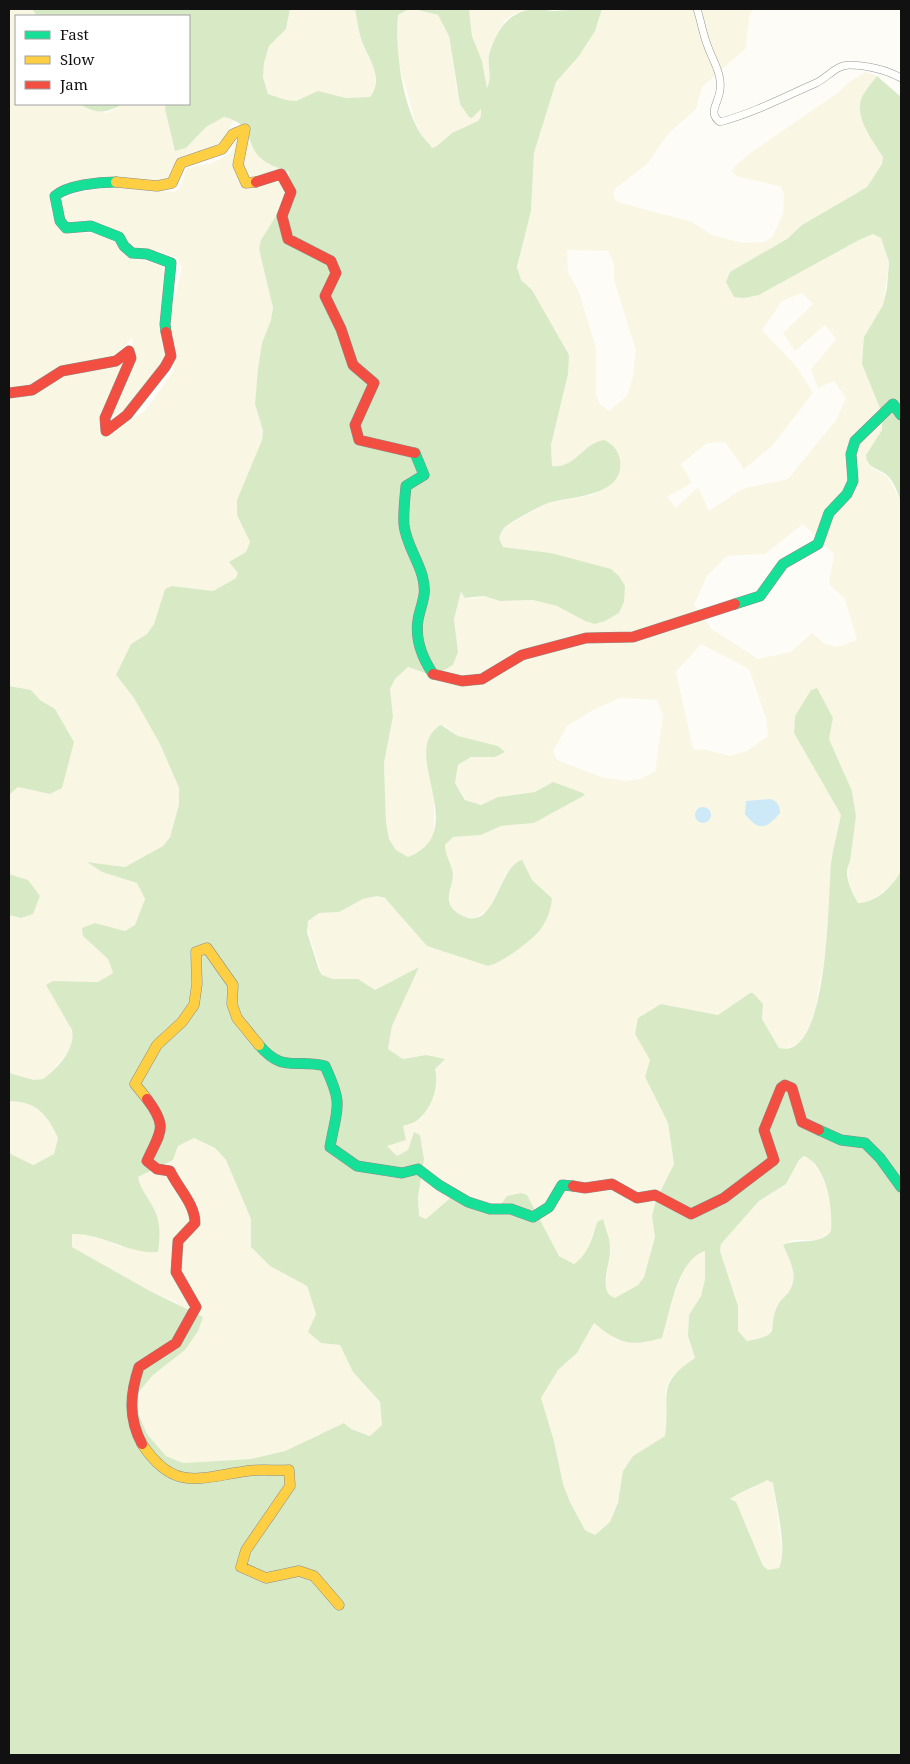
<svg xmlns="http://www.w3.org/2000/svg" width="910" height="1764" font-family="'Noto Serif',serif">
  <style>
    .farmland { fill: #f9f7e4; fill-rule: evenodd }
    .forest { fill: #d8eac5; fill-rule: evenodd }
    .water { fill: #cde8f7 }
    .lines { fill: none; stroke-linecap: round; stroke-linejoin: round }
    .street-casing { stroke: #979795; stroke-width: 8 }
    .fast-casing { stroke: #8e8d8b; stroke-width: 11 }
    .slow-casing { stroke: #8e8d8b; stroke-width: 11 }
    .jam-casing { stroke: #8e8d8b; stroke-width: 11 }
    .street { stroke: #fffffe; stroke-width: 7 }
    .fast { stroke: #16e098; stroke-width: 10 }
    .slow { stroke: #ffcf43; stroke-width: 10 }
    .jam { stroke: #f24e42; stroke-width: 10 }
  </style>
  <rect width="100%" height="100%" fill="#fdfcf7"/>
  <path class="farmland" d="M9,9h23l5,7h-21v88h64l10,6 17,3 16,-9h43l8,43 12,1 20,-21 18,-10 10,3 -9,17 -11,11 -40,25 -10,11 -29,-5 -83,14 -2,14 4,12 10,12 39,4 15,10 14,14 16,2 12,5 6,9v80l-15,26 -24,30 -17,6 17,-35 6,-26 -1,-19 -9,11 -15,11 -42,6 -44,24 -13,1z
    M290,9h65l7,34 13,28 1,16 -6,10 -24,1 -28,-6 -22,9 -10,-1 -18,-6 -5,-17 1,-14 5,-17 17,-17z
    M407,9h9l22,6 11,21 8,54 12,27h3l9,-9v8l-3,5 -26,12 -15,13 -5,2 -9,-10 -8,-17 -17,-61v-45z
    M469,9h65l-18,4 -11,7 -8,14 -8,19 1,28 -3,8 -5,-28 -10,-25z
    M602,9h151l-4,8 -3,31 -44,39 -6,22 -27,24 -22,31 -31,24 -3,6 2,6 6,3 71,19 20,13 31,8 21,-1 8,-5 11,-22 1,-22 -4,-7 -41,-9 -7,-5 3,-6 14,-12 90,-62 10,-10 17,-10 11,4 -15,21 3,32 18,28 -1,7 -15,23 -65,38 -15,14 -28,56 100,-55 14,-6 8,4 8,24 -6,43 -7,89 6,19v17l-16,25 6,13 16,9 13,25v369l-8,14 -27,18h-8l-9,-20 -1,-18 8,-49 -4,-25 -23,-52 4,-21 -22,-28 -16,26 -1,17 47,82 -10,47 -3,76 -15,83 -14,23 -15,5 -5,-1 -17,-29 1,-15 -13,-11 -32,22 -56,-11 -27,30 15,26 -5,17 23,46 6,41 -18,36 -4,16 3,21 -11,40 -6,8 -23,14 -5,-3 -5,-10 6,-37 -8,-29 -6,2 -9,27 -5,8 -9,7 -15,-8 -32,-61 -5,-2 -23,14 -44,-13 -29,25 -7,-3 -1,-19 6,-38 -10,-27 -6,19 -11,5 -10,-10 16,-20 18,-7 9,-15 -4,-49 -23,4 -15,-10 4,-23 26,-58 -43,22 -17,-11h-25l-11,-4 -15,-48 1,-6 11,-8 20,-1 24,-13 14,-3 13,5 37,45 61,20 64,-69 -20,-17 -25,-8 -18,37 -14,9 -11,-1 -8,-4 -7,-11 4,-29 -8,-19v-9l8,-8 28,-2 20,-9 33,-3 51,-28 -32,-12 -18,9 -37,5 -17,8 -13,-3 -13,-19 3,-18 13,-8h24l3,-11 -40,-10 -14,-11 -10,69v40l-9,14 -17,9 -12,-7 -7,-12 -3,-16 -2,-59 9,-47 -3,-27 5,-10 13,-12 26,9 16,-10 8,-14 -4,-33 7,-27 4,6 7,1 12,-3 16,5 33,-1 24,6 28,15 -82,-74 -4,-9 6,-11 42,-24 45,-8 22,-13 -15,-41 -22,17 -17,9 -8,-1 -1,-21 17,-71 -36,-84 -11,-10 -4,-8 5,-31 9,-30 3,-58 22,-71 23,-26 16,-25zM567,250l41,1 6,13v16l22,71 -3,25 -6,20 -18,15 -9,-7 -4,-9v-47l-17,-56 -11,-20zM802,293l11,11 -30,29 12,18 30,-26 11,14 -25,30 7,19 16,-7 12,17 -10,22 -48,59 -46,10 -33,22 -11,-24 -22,21 -9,-11 25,-14 -11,-19 26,-21 18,-1 19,27 28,-23 41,-53 -17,-27 -34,-36 20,-29zM803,524l31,30 -5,30 16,15 12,41 -19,7 -13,-3 -13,-11 -21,19 -33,7 -45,-29 -19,-25 13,-29 20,-20 38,-2zM701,644l48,25 17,49 2,18 -21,15 -18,5 -21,-6 -15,-1 -17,-77zM620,698l37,2 6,16 -8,56 -14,7 -16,2 -24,-4 -44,-17 -4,-9 14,-25 26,-16z
    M240,122l21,37 28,13 -3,28 -27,49 14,59 -2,12 -9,23 -7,61 8,27 -1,9 -25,75 13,27 -14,36 -23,13 -41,-5 -7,3 -11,35 -7,10 -16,10 -15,31 18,23 26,46 19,45v17l-9,31 -7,9 -38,21 -37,-5 14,10 35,11 8,16 -10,26 -3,3 -10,4 -27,-9 -12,13 25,23 5,14 -15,9 -45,-1 21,57 -4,11 -20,25 -7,5 -9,1 -25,-7v-158l12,3 7,-38 -19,-6v-79l9,-8 32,7 24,-52 -19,-33 -15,-9 -9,-10 -22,-4v-288l25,-5 38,-20 52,-10 -8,21 -9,51 38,-24 28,-39 3,-18 -7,-33 13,-53 -5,-10 -19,-7 -21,-2 -33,-25 -18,-4 -19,2 -8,-14 1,-7 16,-8 43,-7 56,6 5,-4 7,-20 26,-5 19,-11z
    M9,1101h15l26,17 8,20 -4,16 -22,11 -23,-12z
    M194,1138l21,10 11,12 25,59v28l19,19 37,20 9,28 5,29 19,2 13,27 27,31 2,22 -11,11 -20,-7 -32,5 -34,17 -34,8 -68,4 -17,-7 -19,-22 -12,-28 3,-13 15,-18 32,-25 -7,-47 -28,-12 -78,-44v-14l22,2 27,12 34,-36 -16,-27 -1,-7 35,-17 5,-14z
    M804,1156l6,3 11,14 4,11 8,29 -2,18 -13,9h-25l-10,5 10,23 1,12 -4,11 -12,14 -7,28 -4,4 -20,4 -9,-9v-26l-18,-55 1,-7 38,-43 27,-17 13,-24z
    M705,1251v28l-4,17 -12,19 -1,21 7,22 -25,20 -5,14 3,24 -3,20 -32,20 -23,66 -15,13 -10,-5 -15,-28 -7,-18 -9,-43 -13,-43 17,-28 19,-17 17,-30 24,18 58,-50 8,-22 11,-14z
    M767,1480l6,3 9,67v13l-3,5 -11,3 -5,-5 -27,-63 -7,-4 10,-7 12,-3z"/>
  <path class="forest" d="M32,9h258l-4,20 -17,17 -5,17 -1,14 5,17 18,6 10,1 22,-10 28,7 24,-1c14,-18 0,-36 -7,-53 -4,-10 -6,-24 -8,-35h54l-11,6c-3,35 4,91 24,121 3,4 7,7 10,12l5,-2 15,-13 26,-12 3,-5v-7l-9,9 -3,-1 -9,-13 -11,-68 -11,-21 -24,-6h55l3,27 10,25 5,27c6,-12 -1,-25 3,-37 8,-23 19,-39 44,-42 7,-1 12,2 19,2 16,-1 33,-2 49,-2l-7,22 -16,25 -23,26 -22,71 -3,58 -14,56 4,13 11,10 37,65 -1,19 -17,71 1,21c23,3 31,-23 52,-26 8,3 15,11 16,20 5,37 -49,36 -72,43 -8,3 -38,19 -44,25 -2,3 -4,7 -5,10l4,9 48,6 60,16 8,7 6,10 -1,16 -5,11 -14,8 -10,3 -10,-3 -28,-15 -24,-6 -33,1 -16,-5 -19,2 -4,-6 -7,27 4,33 -5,13 -19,11 -26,-9 -13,12 -5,10 3,27 -9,47 2,59 3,17 7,11 12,7c66,-26 -12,-106 33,-132l17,11 40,10 7,6 -10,5h-24l-13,8 -3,18 10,17 16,5 17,-8 37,-5 18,-10 30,11 2,2 -51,28 -33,3 -20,9 -28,2 -8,8c0,11 7,19 8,29 0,9 -5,19 -4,27 1,6 7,12 12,14 35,19 36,-48 61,-55l10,20 20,18c-1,12 -5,22 -12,32 -9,11 -38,33 -52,36l-61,-20 -42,-48 -8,-2 -14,3 -24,13 -20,1 -11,8 -1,11 12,38 3,5 11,4h25l17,11 44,-23 -27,59 -4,23 15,10 23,-4 19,4 -10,10c4,16 -2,36 -14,48 -4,5 -12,7 -18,9l3,14 -19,6 10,10 11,-6 6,-18 6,3 4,24 -6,38 1,19 7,3 29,-25 44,13 8,-11 15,-3 5,2 32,61 15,8c15,-11 18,-25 23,-42l6,-3c2,9 7,19 7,28 2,14 -14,45 5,51l23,-13 6,-8 11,-40 -3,-21 4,-16 18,-36 -6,-41 -23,-46 5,-17 -15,-26 3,-16 23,-14 57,11 32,-22h3l10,11 -1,15 17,29c51,14 49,-155 52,-185 2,-16 7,-32 10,-48l-47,-82 1,-17 16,-26 6,-2 16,30 -4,21 23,52 4,25 -6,46c-8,12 2,30 8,41 18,0 35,-17 43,-32v884h-892v-602l24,12 21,-11 4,-16c-10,-23 -22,-37 -49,-37v-28l25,7 9,-1c14,-10 33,-30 29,-49l-26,-45 7,-4 45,1 15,-9 -5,-14 -25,-23 -1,-8 13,-5 30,8 10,-6 10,-26 -8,-16 -35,-11 -15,-10 38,5 38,-21 7,-9 9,-32v-17l-19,-44 -26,-46 -18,-23 15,-31 16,-10 7,-10 11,-35 7,-3 41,5 23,-13 2,-5 -9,-11 17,-10 4,-10 -13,-27v-15l25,-60 1,-9 -8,-27 3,-35 4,-26 9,-23 2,-12 -14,-59 2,-9 25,-40 3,-28c-8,-4 -19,-6 -26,-12 -19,-14 -6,-35 -39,-43l-18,10 -20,21 -11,3 -10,-42 1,-5h23v-88h-152zM194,1138l21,10 11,12 25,59v28l19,19 37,20 9,28 -8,18 13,11 19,2 13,27 27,30 2,23 -12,11 -19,-7 -7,-6 -59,28 -34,8 -68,4 -17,-7 -19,-22 -12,-28 3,-13 15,-18 32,-25 13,-19 5,-14 -53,-26 -78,-44v-13c31,-1 55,20 86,18 2,-14 3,-30 -4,-43 -5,-11 -14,-20 -16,-32l35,-17 5,-14zM804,1156c23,9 29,53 27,75 -11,15 -33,7 -48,14 7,16 17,32 5,48 -3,4 -8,7 -10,12 -13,25 8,29 -31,36l-9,-10v-25l-18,-55 1,-7 38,-43 27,-17 13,-24zM705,1251v28l-4,17 -12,19 -1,21 7,22c-41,27 -24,37 -30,78l-32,20 -10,15 -5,31 -8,20 -15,13 -10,-5 -15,-28 -7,-18 -9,-43 -13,-43 17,-28 19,-17 17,-30c25,21 36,24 68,15 8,-26 15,-78 43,-87zM767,1480l6,3c3,21 15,68 6,85l-11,2 -5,-4 -27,-64 -6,-3c11,-8 25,-12 37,-19z
    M877,76l24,21v411c0,-9 -6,-24 -12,-31 -8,-9 -22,-7 -23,-22l16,-25v-17l-20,-49 2,-27 19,-32 4,-17 2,-26 -8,-24 -8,-4 -14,6 -100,55 -15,3 -10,-1 -8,-15 4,-10 5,-3 52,-30 15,-14 65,-38 15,-23 1,-7c-10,-16 -31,-42 -20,-62 4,-6 9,-13 14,-19z
    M80,104h43c-17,9 -26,11 -43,0z
    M9,686l22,4 9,10 15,9 19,33 -12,46 -12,6 -32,-7 -9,8z
    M9,874l19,6 12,16 -7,18 -12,4 -12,-3z"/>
  <path class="water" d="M771,799c7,3 9,7 9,14 -14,16 -21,19 -35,1l1,-13z
    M695 815a8 8 0 1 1 16 0a8 8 0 1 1-16 0Z"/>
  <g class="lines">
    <g class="street-casing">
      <path id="street" d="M697,9c4,12 6,26 11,38 6,16 16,30 11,48 -3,11 -10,19 1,27 34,-9 64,-25 96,-39 11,-5 20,-18 33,-18 17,0 38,5 52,13"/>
    </g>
    <g class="fast-casing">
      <path id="fast" d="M116,182c-17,0 -49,3 -61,14l5,25 6,7 25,-2 28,11 5,9 8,7 15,1 24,9 -6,61 1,8
        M415,453l9,22 -18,11c-1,12 -3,26 -2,39 2,18 13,33 18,50 6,20 -1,28 -4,45 -3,19 5,39 15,54
        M735,604l25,-8 23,-32 35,-20 11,-31 18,-19 6,-13 -2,-27 4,-13 38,-37 8,11
        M259,1045c25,29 35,13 66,21 19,41 12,40 5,81l27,19 45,7 16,-4 21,16 29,17 22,7h21l22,8 16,-10 13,-22 11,1
        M819,1130l22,10 24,3 15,15 21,29"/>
    </g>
    <g class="slow-casing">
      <path id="slow" d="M116,182l41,4 15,-3 9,-20 41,-14 11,-15 12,-5 -7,36 8,18 10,-1
        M147,1099l-12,-15 22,-39 25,-23 12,-17 3,-21 -1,-32 11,-4 26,37 -1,19 5,14 22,27
        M142,1444c32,48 56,34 105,27 14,-2 28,0 42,-1l1,16 -44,64 -5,17 25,11 33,-7 15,5 25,29"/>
    </g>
    <g class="jam-casing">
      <path id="jam" d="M256,182l25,-8 10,18 -9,24 6,23 43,22 5,12 -11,23 16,33 12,36 21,18 -19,42 4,15 56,13
        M9,393l23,-3 30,-19 54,-10 13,-10 2,7 -26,60 1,13 21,-16 38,-48 6,-11 -5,-24
        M433,674l29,7 20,-2 40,-24 64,-17 47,-1 102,-33
        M573,1186l12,2 27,-4 25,14 18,-3 36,19 33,-16 50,-38 -10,-30 17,-42 4,-3 7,3 10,34 17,8
        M142,1444c-14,-26 -12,-50 -3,-77l37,-24 20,-36 -20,-35 2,-31 17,-18c0,-19 -17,-35 -25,-52l-13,-2 -10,-8c13,-29 22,-33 0,-62"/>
    </g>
    <use href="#street" class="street"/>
    <use href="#fast" class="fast"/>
    <use href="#slow" class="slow"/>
    <use href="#jam" class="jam"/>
  </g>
  <rect width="910" height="1764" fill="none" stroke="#111111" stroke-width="20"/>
  <rect x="15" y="15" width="175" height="90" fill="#ffffff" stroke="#a0a0a0"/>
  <rect x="25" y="31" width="25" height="8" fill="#16e098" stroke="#a0a0a0"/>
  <text x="60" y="40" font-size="15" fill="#111111">Fast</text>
  <rect x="25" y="56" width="25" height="8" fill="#ffcf43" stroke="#a0a0a0"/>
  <text x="60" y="65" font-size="15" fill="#111111">Slow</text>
  <rect x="25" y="81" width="25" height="8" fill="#f24e42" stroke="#a0a0a0"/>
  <text x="60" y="90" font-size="15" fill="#111111">Jam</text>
</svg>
